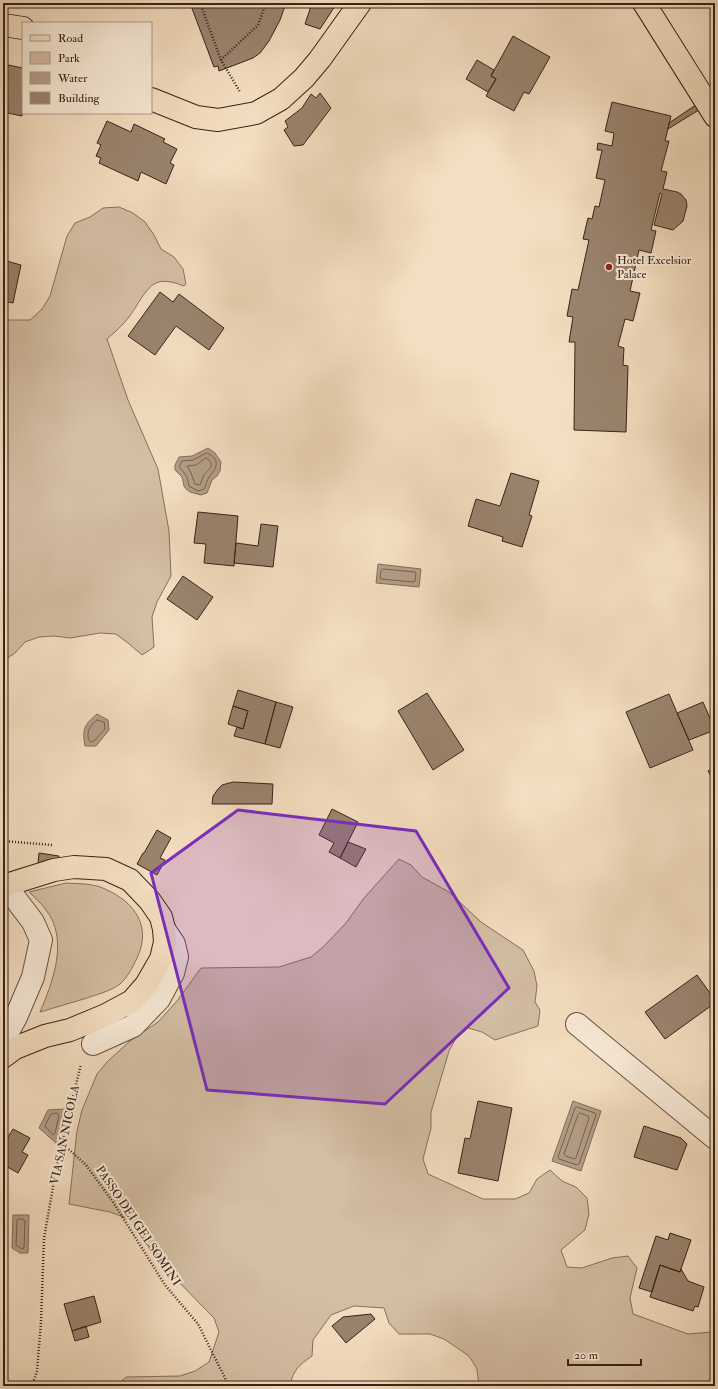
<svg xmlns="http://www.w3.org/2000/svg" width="718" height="1389" font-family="'IM FELL Double Pica',serif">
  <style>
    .green { fill: #d4bea4; stroke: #86705d }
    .water { fill: #b49e87; stroke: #826d5a }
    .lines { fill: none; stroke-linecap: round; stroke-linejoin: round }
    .shore { stroke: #76604e; stroke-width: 1 }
    .building { fill: #9a846f; stroke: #382316 }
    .minor-casing { stroke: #675241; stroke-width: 24 }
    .major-casing { stroke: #382316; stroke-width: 24 }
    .path { stroke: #382316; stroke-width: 2.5; stroke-dasharray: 1 2; stroke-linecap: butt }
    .minor { stroke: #f8ead7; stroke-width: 22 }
    .major { stroke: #f4dec1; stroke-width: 22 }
    .marked { fill: #7b2cbf; fill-opacity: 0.2; stroke: #7b2cbf; stroke-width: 3; stroke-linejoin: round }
    .poi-dot { fill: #8f2418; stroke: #f8ead7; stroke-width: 1.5 }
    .labels { text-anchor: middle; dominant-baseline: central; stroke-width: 4; stroke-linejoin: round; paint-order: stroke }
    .poi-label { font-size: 12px; fill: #382316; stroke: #f8ead7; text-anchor: start }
    .street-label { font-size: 12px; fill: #382316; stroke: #f8ead7 }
  </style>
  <rect width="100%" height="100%" fill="#f4dec1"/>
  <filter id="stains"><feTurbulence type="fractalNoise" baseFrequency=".005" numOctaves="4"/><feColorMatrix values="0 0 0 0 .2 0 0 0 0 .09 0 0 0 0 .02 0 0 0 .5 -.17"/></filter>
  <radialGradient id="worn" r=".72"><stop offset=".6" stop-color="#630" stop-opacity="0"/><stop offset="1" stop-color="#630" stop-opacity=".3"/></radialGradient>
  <path class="green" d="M119,207l14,6 12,9 9,13 7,14 13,8 9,12 3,15 -2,2c-8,-3 -19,-7 -28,-3 -10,4 -20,25 -27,34 -6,8 -14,15 -22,22l21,61 30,69 11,62 2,45 -14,26 -5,15 2,30 -12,8 -14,-12 -12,-9 -16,-1 -30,5 -16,-2 -15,1 -14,5 -10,11 -12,8v-341h27l12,-11 8,-13 17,-60 8,-13 15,-6 13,-9z
    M399,859l12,6 11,12 27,15 32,30 42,28 11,21 3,15 -2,16 5,8 -2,16 -43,14 -13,-8 -14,-4 -12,10 -7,13 -18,61v16l-8,31 5,15 55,25h32l14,-6 8,-14 13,-9 12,11 14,6 11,11 2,16 -4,16 -24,20 6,17 15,1 30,-10 16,-2 9,12 -7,30 3,16 55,20 25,-2 2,-2v56h-236l-2,-17 -8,-13 -25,-17 -14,-5h-31l-10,-11 -5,-15 -30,-2 -23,9 -18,25 -1,16c-13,9 -19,14 -22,30h-174l10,-9 54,-1 15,-5 14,-9 10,-30 -5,-14 -42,-43 -41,-55 -21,-8 -41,-8 8,-73 5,-21 15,-36 10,-12 23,-21 28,-19 19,-21 24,-33 78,-1 32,-10 12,-10 23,-24 18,-25z
    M66,883c13,1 27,0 39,6 30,13 47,38 32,69 -5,10 -9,19 -17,26 -9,7 -22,10 -33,14 -16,5 -31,9 -47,14 13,-30 29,-73 6,-102 -5,-7 -11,-12 -17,-18z"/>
  <path class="water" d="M208,448l7,5 6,9 -1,9 -3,5 -5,4 -5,13 -6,2 -11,-3 -4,-3 -2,-3 -2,-9 -7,-7v-5l4,-8 13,-1z
    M378,564l43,5 -2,18 -43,-4z
    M97,714l11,6 1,10 -13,16h-11c-3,-17 -1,-21 12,-32z
    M573,1101l28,10 -20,60 -29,-10z
    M65,1109l-8,35 -18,-16 9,-18z
    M13,1215h16l-1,38h-8l-8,-5z"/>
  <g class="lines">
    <path class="shore" d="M207,453c14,6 10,15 2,24 -2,3 -3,9 -5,12l-6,2 -9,-5c-1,-4 -1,-9 -4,-12 -4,-6 -8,-6 -3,-13l11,-1z
      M206,458c11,7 3,11 -2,17 -2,3 -2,7 -4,10l-5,-1 -4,-11 -4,-7 9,-1z
      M383,569l32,3 1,2 -1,7 -2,1 -32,-3 -1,-2 1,-6z
      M97,720l7,2 1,7 -11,12 -4,1c-5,-9 0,-17 7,-22z
      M577,1107l18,6 1,2 -17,49 -2,1 -18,-6 -1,-2 17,-49z
      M57,1113l2,3 -4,17 -2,2 -8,-9 5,-11z
      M580,1113l8,3 1,2 -13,40 -2,1 -8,-3 -2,-2 14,-39z
      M18,1219h5l2,2 -1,27 -2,1 -6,-4 1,-24z"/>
  </g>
  <path class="building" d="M190,3h96l-6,17 -11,21 -9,12 -7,5 -34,13 -1,-5 -4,1z
    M312,3h25l-17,26 -15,-5z
    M513,36l37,21 -21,37 -5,-2 -10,19 -28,-15 10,-17 -5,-3z
    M477,60l17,10 -3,6 5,3 -8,13 -22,-13z
    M3,64l20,4 -1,48 -19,-4z
    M715,92v8l-47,29 1,-6z
    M320,93l11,15 -28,37 -9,1 -10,-16 4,-3 -3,-6 17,-13 9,-14 5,4z
    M612,102l59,14 -6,25h4l-8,30 6,1 -4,17 14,3 4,2 5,6 1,6 -4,15 -10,9 -19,-5 8,-31 -2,-1 -9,37 5,1 -5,22 -12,-3 -9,41 10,2 -7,28 -8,-2 -7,27 6,2 -1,17 5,1 -2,66 -52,-2 1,-88h-6l4,-25 -6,-1 5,-27 6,1 11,-50 -6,-1 5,-21 4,1 3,-13 4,1 6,-27 -9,-2 6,-28h-5l1,-7 14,3 2,-13 -9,-2z
    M107,121l24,11 3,-8 31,15 -2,3 14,7 -7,14 4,2 -8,19 -25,-12 -3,9 -39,-18 2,-5 -5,-2 5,-11 -4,-2z
    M3,260l18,5 -8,38 -10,-2z
    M160,292l13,10 6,-8 45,34 -15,22 -33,-24 -21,29 -27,-19z
    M511,473l28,8 -10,34 3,1 -10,31 -20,-6 1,-4 -35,-11 8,-27 24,7z
    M198,512l40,4 -4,50 -30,-3 2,-19 -12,-1z
    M261,524l17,2 -5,41 -39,-4 2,-20 22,3z
    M183,576l30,21 -16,23 -30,-21z
    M238,690l38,12 -11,42 -31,-8 3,-9 6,2 5,-18 -15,-5z
    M427,693l37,57 -31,20 -35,-59z
    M669,694l24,56 -43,18 -24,-56z
    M276,702l17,5 -13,41 -15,-4z
    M703,702l12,28 -26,10 -12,-27z
    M233,706l15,5 -5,18 -15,-5z
    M715,767v16l-7,-12z
    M233,782l40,2 -1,20h-60l1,-8 5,-7 4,-4z
    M332,809l26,13 -18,36 -11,-6 5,-9 -15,-8z
    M157,830l14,8 -11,20 5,2 -8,15 -20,-11 6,-11h1z
    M348,842l18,7 -10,18 -16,-9z
    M39,853l20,3 -1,10 -20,-3z
    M697,975l18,25v3l-50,36 -20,-27z
    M478,1101l34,7 -14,73 -40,-8 7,-35 5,1z
    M644,1126l37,12 6,6 -10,26 -43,-13z
    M13,1129l17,9 -8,14 6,3 -10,18 -14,-8 -1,1v-32l5,3z
    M670,1233l21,7 -10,29 -1,3 -20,-7 -8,27 -13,-4 17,-52 12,4z
    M660,1265l20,7 1,-3 7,12 16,6 -6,20 -3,-1 -2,5 -43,-14z
    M94,1296l7,26 -29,9 -8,-27z
    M371,1314l4,5 -29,24 -14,-17 11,-9z
    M86,1326l3,11 -14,4 -3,-10z"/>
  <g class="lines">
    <g class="minor-casing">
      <path id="minor" d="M577,1024l138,114
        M3,1041l13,-24 17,-40 8,-37 -8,-18 -28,-37
        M93,1044l40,-18 26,-27 14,-26 4,-16 -3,-13 -10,-15"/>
    </g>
    <g class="major-casing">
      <path id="major" d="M644,3l71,113
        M3,25l20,3
        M151,99l45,18 22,3 38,-7 25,-14 23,-21 16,-19 40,-56
        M3,886l51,-16 20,-3 32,2 24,11 20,21 11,16 3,12 1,13 -4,17 -15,26 -14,16 -26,14 -36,15 -25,6 -30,12 -12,9"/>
    </g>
    <path class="path" d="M200,3l21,57 19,32
      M221,60l37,-35 8,-22
      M3,841l49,4
      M62,1143l24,22 27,37 52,83 33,39 31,62
      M32,1386l5,-15 4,-49 3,-84 14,-79 23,-95"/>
    <use href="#minor" class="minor"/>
    <use href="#major" class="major"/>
  </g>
  <path class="marked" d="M238,810l178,21 93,157 -124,116 -178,-14 -56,-217z"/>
  <circle class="poi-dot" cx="609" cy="267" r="4"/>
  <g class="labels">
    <g class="poi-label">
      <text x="617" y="260">Hotel Excelsior<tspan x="617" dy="14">Palace</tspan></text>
    </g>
    <g class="street-label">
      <text transform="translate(65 1135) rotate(-78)">VIA SAN NICOLA</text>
      <text transform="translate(138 1226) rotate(56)">PASSO DEI GELSOMINI</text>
    </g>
  </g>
  <rect width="718" height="1389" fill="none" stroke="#f4dec1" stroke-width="16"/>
  <rect x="4" y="4" width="710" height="1381" fill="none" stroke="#382316" stroke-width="2"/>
  <rect x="8" y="8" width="702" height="1373" fill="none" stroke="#382316"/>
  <rect x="22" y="22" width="130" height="92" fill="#f8ead7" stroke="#ab9a8a"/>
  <rect x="30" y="35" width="20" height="6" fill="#f4dec1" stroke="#ab9a8a"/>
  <text x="58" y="42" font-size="12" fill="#382316">Road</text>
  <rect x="30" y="52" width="20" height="12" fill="#d4bea4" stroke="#ab9a8a"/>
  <text x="58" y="62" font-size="12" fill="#382316">Park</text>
  <rect x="30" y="72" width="20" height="12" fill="#b49e87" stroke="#ab9a8a"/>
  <text x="58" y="82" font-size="12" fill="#382316">Water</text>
  <rect x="30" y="92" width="20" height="12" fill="#9a846f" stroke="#ab9a8a"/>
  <text x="58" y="102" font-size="12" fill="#382316">Building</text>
  <path d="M568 1359v6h73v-6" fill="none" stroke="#382316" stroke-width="2"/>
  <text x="574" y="1359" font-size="12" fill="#382316" stroke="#f8ead7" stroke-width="3" paint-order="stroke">20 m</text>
  <rect width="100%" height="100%" filter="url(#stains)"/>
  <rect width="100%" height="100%" fill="url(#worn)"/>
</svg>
